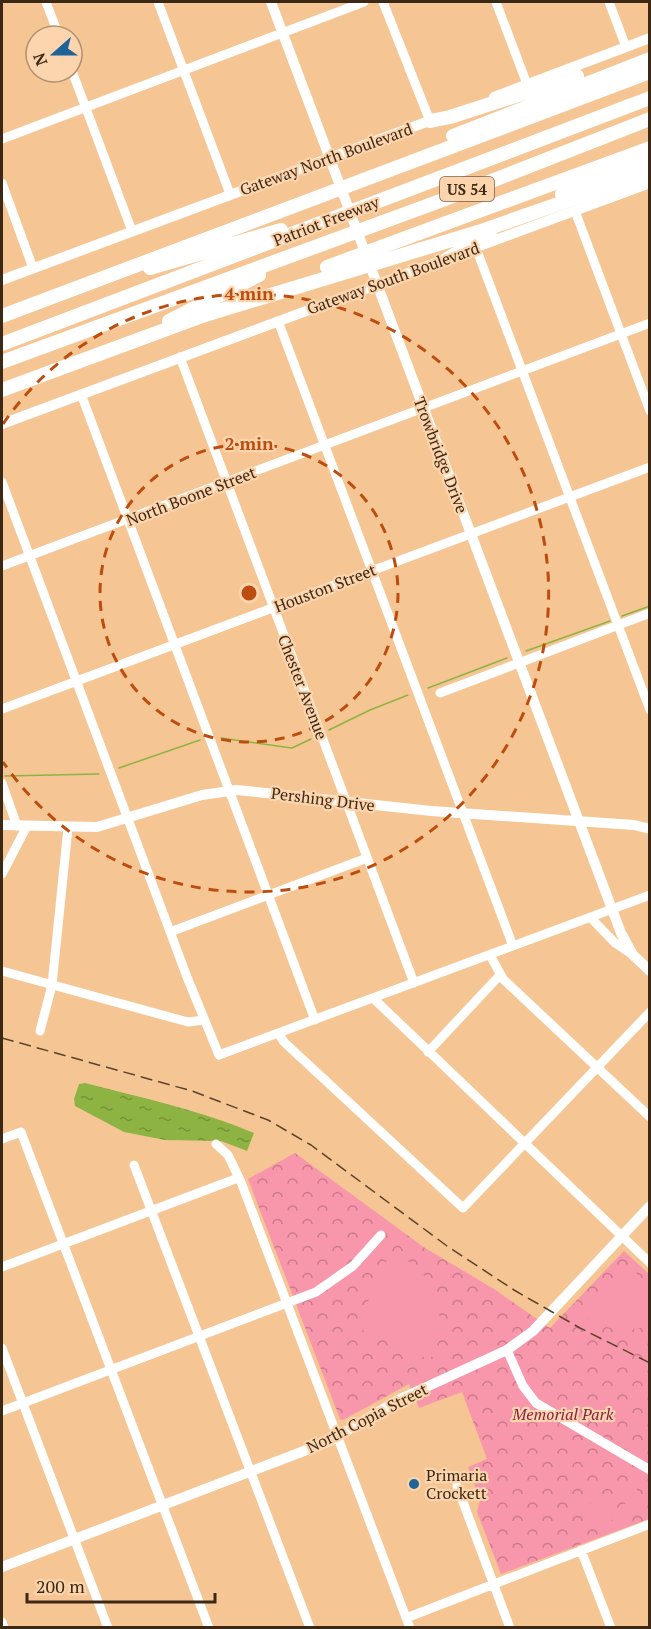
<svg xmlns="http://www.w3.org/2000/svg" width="651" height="1629" font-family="'PT Serif',serif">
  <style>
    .park { fill: url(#park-crowns) }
    .garden { fill: #f896ab }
    .water { fill: url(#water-ripples) }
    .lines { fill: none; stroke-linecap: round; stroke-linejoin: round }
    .stream { stroke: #8db443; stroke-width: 1.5 }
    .minor { stroke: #fff; stroke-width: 9 }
    .major { stroke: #fff; stroke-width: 10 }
    .highway { stroke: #fff; stroke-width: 14 }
    .rail { stroke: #5b432a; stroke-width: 1.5; stroke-dasharray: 12 6; stroke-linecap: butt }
    .ring { fill: none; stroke: #bd4d0e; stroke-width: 3; stroke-dasharray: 10 8 }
    .poi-dot { fill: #1f6398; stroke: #fcd4ad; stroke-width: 2 }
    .labels { text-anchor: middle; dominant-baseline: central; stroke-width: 4.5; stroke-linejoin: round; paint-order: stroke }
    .shield { fill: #fcd4ad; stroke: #765c43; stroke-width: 1.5 }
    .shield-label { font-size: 15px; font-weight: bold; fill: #3c2915 }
    .street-label { font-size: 16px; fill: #3c2915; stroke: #fcd4ad }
    .park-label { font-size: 16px; font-style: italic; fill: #8a2143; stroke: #fcd4ad }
    .poi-label { font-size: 16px; fill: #3c2915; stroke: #fcd4ad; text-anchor: start }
    .centre { fill: #bd4d0e; stroke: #fcd4ad; stroke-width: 3 }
    .ring-label { font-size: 18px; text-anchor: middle; font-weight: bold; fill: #bd4d0e; stroke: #fcd4ad; stroke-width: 4.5; stroke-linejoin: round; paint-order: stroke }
  </style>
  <defs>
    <pattern id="park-crowns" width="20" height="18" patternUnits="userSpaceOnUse" patternTransform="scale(1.5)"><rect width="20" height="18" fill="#f896ab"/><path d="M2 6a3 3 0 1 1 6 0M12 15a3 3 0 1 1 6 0" fill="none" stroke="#ca7a8a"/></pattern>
    <pattern id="water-ripples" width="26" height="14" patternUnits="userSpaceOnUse" patternTransform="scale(1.5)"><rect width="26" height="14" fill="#8db443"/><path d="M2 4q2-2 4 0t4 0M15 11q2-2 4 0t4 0" fill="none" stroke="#749237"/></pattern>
  </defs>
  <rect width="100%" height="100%" fill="#f6c594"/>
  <path class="park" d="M295,1153l130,95 69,41 56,39 74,-77 25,23v245l-148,55 -24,-62 3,-12 -12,-33 19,-8 -25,-67 -43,16 -10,-24 -66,36 -3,-1 -92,-240z"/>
  <path class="garden" d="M390,1254c46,11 62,68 40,106l-70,-31 -2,-6z
    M630,1266l19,22v37c-25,10 -44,4 -67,-10l40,-48z
    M635,1485l4,10 -21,8 -4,-9z
    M604,1497l4,10 -21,8 -4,-9z
    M640,1498l4,10 -21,8 -4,-10z
    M609,1510l4,10 -21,8 -4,-10z"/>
  <path class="water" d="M85,1083c58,15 114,27 169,50l-7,18 -26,-10 -56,-1 -41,-8 -49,-26 -1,-7 5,-15z"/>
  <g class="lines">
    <path class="stream" d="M622,616l28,-10
      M526,651l84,-30
      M428,688l79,-30
      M329,730l41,-20 38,-15
      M221,738l71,10 19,-9
      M119,768l81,-28
      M5,776l94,-2"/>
    <path class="minor" d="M46,2l13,34
      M158,2l72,192
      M383,2l47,119
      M496,2l31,82
      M609,2l17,45
      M72,71l60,160
      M2,139l362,-137
      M2,183l31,85
      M575,211l75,200
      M476,248l174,462
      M278,321l235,625
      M180,357l234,626
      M81,394l234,626
      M2,482l185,495 32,78 431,-160
      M2,566l648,-243
      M440,693l210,-80
      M2,709l648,-242
      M2,783l15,43
      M2,874l25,-48
      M590,917l24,25 19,13
      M170,932l197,-74
      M490,955l13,24 147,138
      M2,971l186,51 16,-2
      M374,999l276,264
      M40,1031l12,-46 16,-157
      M279,1034l5,8 179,166 187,-196
      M428,1052l72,-77
      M2,1139l19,-7 188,496
      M216,1144l12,11 13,27 169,446
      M134,1165l176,463
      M2,1267l236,-89
      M2,1348l106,280
      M507,1350l16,36 13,17 114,67
      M2,1411l314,-119 37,-26 28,-31
      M457,1486l53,142
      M581,1550l30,78
      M406,1618l244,-94
      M2,1622l2,6"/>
    <path class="major" d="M271,2l350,931 12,22 17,16
      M494,97l156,-59
      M474,248l176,-65
      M2,280l435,-162
      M2,424l452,-168
      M2,825l95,2 105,-32 35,-5 194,21 203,14 16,4
      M2,1567l328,-126 68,-41 109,-50 26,-19 117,-125"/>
    <path class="highway" d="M430,121l20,-4 127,-41
      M453,136l197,-77
      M562,194l88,-34
      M447,259l43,-25
      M327,267l323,-119
      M150,268l131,-38
      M2,316l648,-244
      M169,321l90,-46
      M2,344l648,-246
      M2,362l438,-161 210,-82
      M2,390l203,-75 273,-83 172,-60"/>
    <path class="rail" d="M2,1038l190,53 76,29 43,25 136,101 67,44 66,38 70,35"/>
  </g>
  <g class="ring">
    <circle cx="249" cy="593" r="149"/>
    <path d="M3 424A299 299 0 1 1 3 762"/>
  </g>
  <circle class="poi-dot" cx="414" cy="1484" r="6"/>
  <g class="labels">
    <rect class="shield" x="440" y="177" width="54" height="24" rx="4.5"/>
    <g class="shield-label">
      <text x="467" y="189">US 54</text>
    </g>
    <g class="street-label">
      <text transform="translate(326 159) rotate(-20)">Gateway North Boulevard</text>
      <text transform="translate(326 221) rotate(-21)">Patriot Freeway</text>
      <text transform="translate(393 278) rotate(-20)">Gateway South Boulevard</text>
      <text transform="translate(441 455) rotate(69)">Trowbridge Drive</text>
      <text transform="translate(191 496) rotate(-21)">North Boone Street</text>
      <text transform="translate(325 588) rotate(-21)">Houston Street</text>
      <text transform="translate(303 687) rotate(69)">Chester Avenue</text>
      <text transform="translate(323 799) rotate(7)">Pershing Drive</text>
      <text transform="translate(367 1418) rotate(-27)">North Copia Street</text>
    </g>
    <g class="park-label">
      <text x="563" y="1414">Memorial Park</text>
    </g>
    <g class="poi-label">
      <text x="426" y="1475">Primaria<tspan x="426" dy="18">Crockett</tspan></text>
    </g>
  </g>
  <circle cx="249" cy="593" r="9" class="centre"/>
  <g class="ring-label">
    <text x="249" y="300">4 min</text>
    <text x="249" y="450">2 min</text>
  </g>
  <rect width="651" height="1629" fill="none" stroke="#3c2915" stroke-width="6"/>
  <g transform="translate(54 54) rotate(249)"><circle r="28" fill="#fcd4ad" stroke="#af9070" stroke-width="1.5"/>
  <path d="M0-4.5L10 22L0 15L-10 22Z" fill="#1f6398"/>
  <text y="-9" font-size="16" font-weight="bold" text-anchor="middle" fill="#3c2915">N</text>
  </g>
  <path d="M27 1593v9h188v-9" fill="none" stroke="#3c2915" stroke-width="3"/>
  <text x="36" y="1593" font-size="18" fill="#3c2915" stroke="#fcd4ad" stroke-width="4.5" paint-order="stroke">200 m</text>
</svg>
